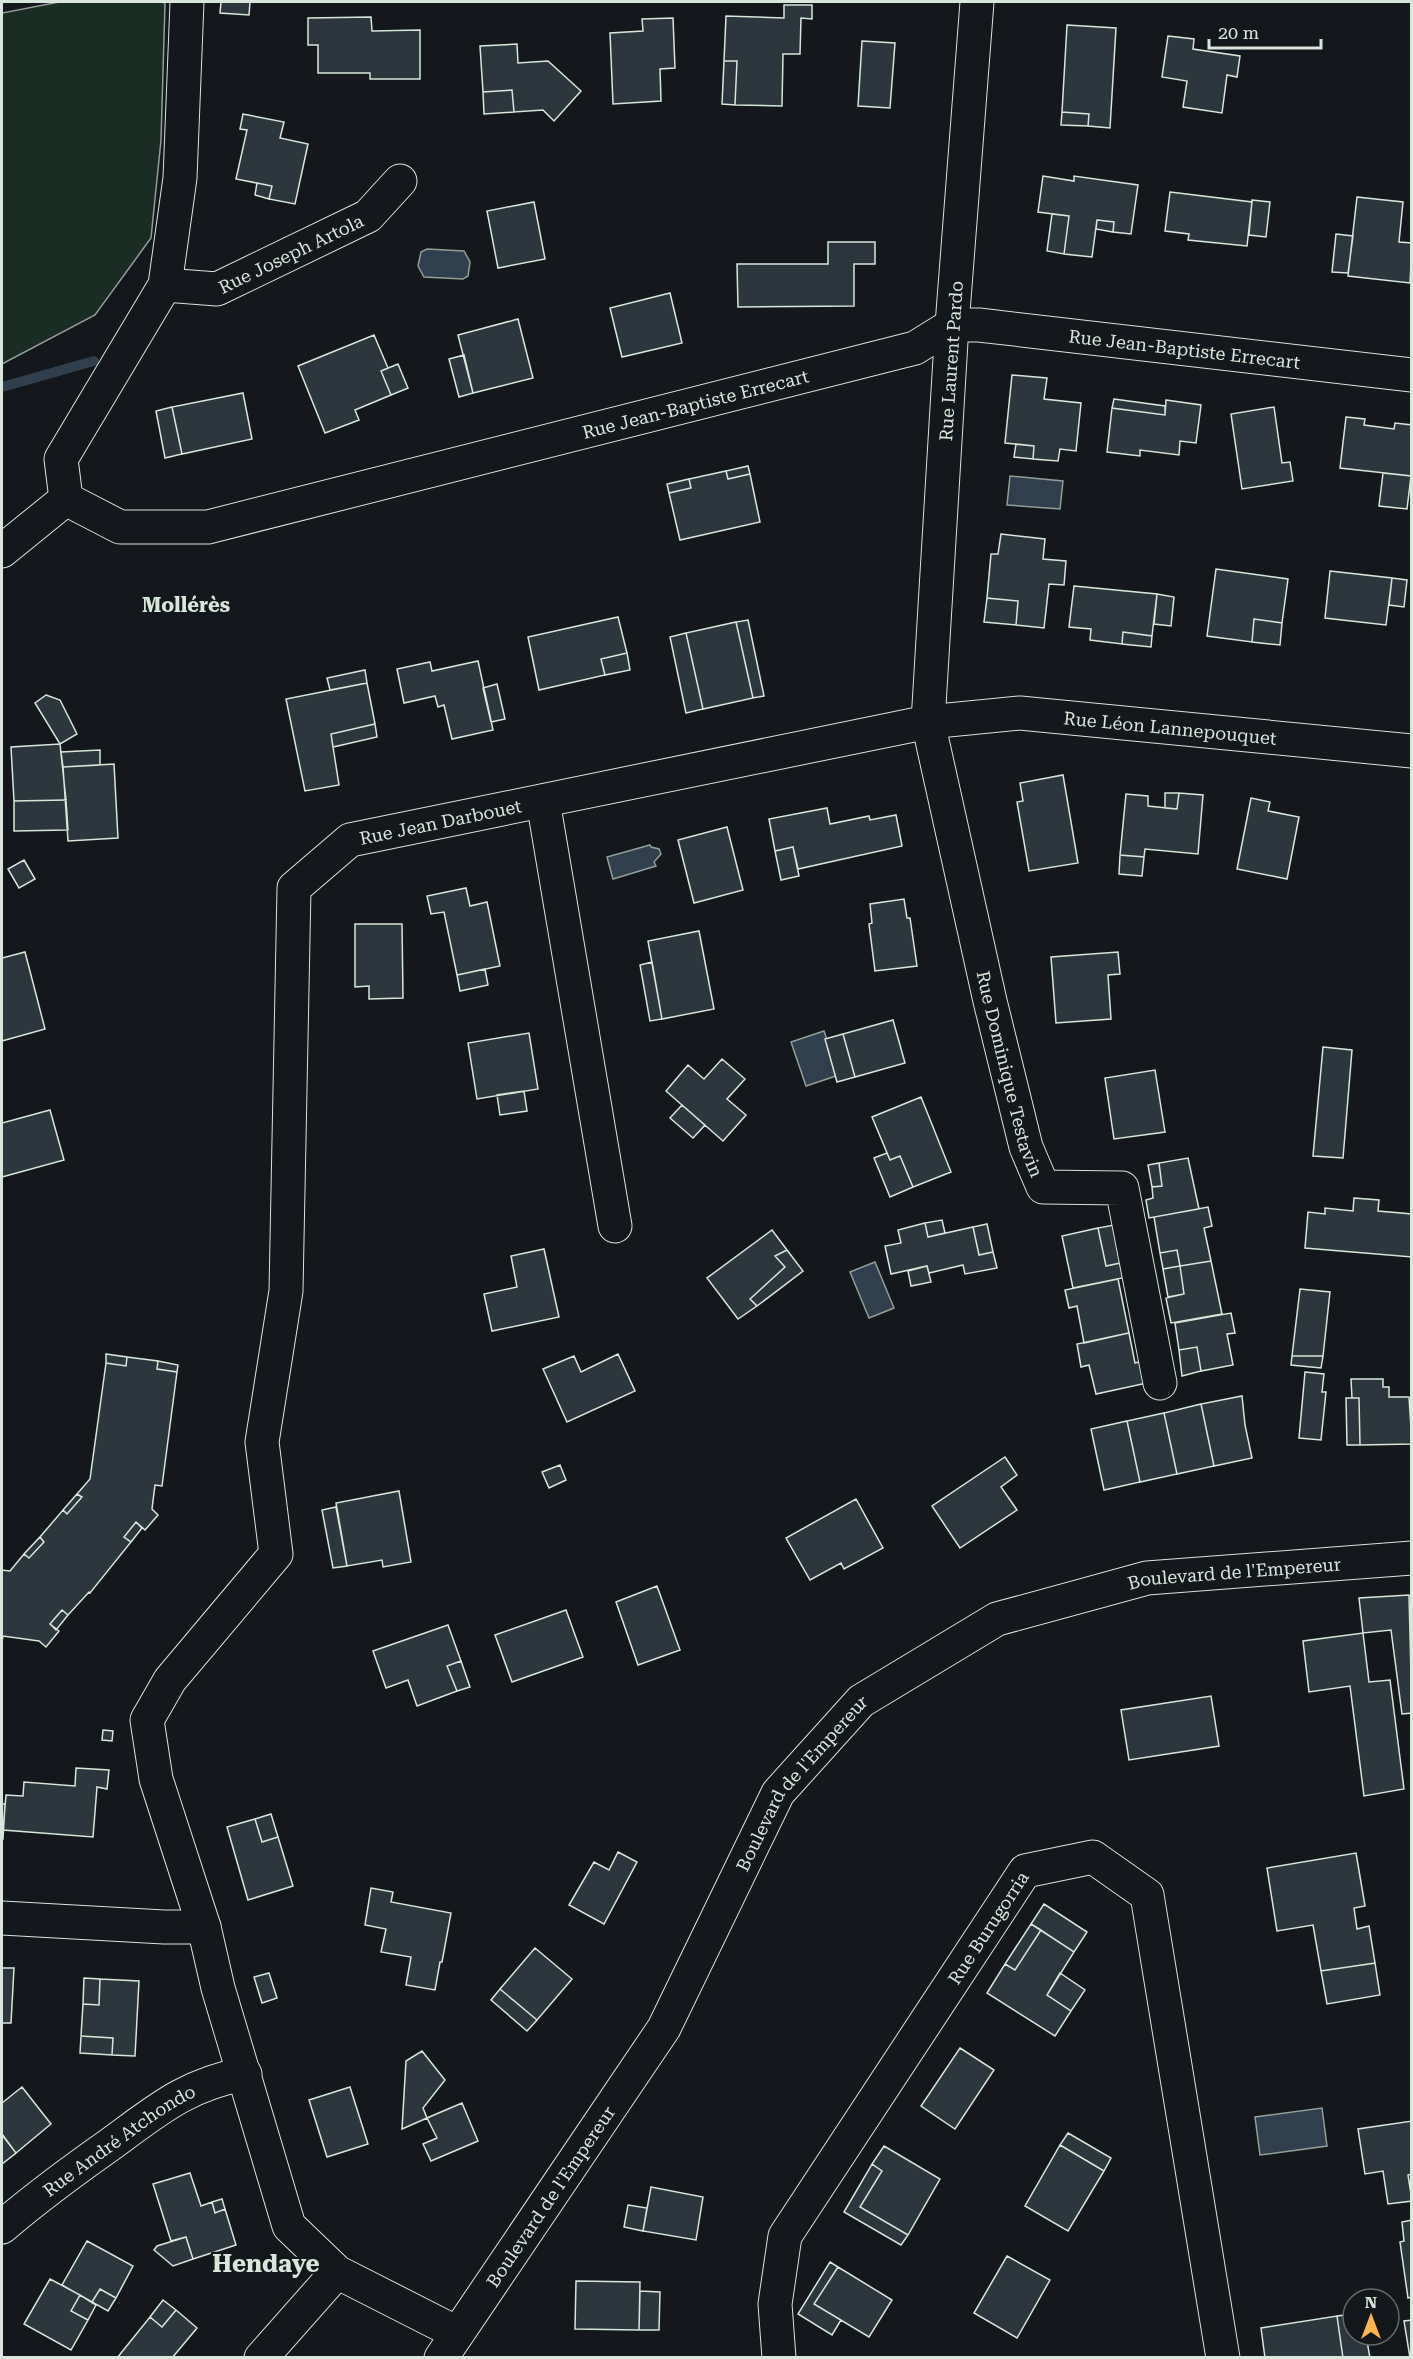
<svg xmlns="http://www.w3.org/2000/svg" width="1413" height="2359" font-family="'Roboto Serif',serif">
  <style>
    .green { fill: #1a2d24; stroke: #939e99; stroke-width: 1.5 }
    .water { fill: #2f3f4d; stroke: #939e99; stroke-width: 1.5 }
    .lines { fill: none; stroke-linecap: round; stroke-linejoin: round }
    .stream { stroke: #2f3f4d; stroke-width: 10 }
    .building { fill: #2c363c; stroke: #d8e6dc; stroke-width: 1.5 }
    .street-casing { stroke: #d8e6dc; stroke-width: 35 }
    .secondary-casing { stroke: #d8e6dc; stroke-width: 35 }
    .street { stroke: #14181c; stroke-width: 33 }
    .secondary { stroke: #14181c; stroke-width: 33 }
    .labels { text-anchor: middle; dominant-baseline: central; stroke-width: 4.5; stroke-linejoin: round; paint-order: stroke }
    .street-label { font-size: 18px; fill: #d8e6dc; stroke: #14181c }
    .neighbourhood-label { font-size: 20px; font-weight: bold; fill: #d8e6dc; stroke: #14181c }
    .district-label { font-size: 24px; font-weight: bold; fill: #d8e6dc; stroke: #14181c }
  </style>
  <rect width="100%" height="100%" fill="#14181c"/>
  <path class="green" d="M59,2h104l2,2 -4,136 -10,98 -56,77 -93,49v-351z"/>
  <path class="water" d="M427,249l37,2 6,11 -2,14 -5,3 -39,-2 -6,-11 3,-14z
    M1010,476l53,5 -3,28 -53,-4z
    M650,845l1,2 8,2 2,5 -7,8 2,4 -43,13 -6,-22z
    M824,1031l15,44 -33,11 -15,-44z
    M875,1262l19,46 -25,10 -19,-46z
    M1322,2108l5,38 -67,9 -5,-38z"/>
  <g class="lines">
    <path class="stream" d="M2,387l92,-26"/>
  </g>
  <path class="building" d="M221,2h29l-1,13 -29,-2z
    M784,5h28v14l-11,-1 -1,36h-17l-1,52 -47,-1 2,-44h-13l2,-45 58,2z
    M371,17l1,14 48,-1v49h-50v-6h-52v-28h-10v-27z
    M673,18l2,50 -15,1 1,32 -48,3 -3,-71 33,-2 -1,-12z
    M1067,25l49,3 -6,100 -22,-2 1,-12 -27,-2z
    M1168,36l26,3 -1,10 47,7 -3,21 -10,-2 -5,38 -39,-6 4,-26 -25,-4z
    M862,41l33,2 -5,65 -32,-2z
    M517,44l1,19 30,-2 33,30 -27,30 -11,-11 -29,2 -2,-22 -29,2 -3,-46z
    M724,61h13l-2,44 -13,-1z
    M512,90l2,22 -30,2 -1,-22z
    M1062,112l27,2 -1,12 -27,-1z
    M243,114l41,8 -4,16 28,6 -13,60 -26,-5 3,-13 -36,-7 11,-49 -7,-1z
    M1043,176l31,5v-5l64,9 -7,49 -18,-2 1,-10 -17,-2 -5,37 -28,-3 5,-38 -31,-4z
    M257,183l15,3 -3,13 -14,-4z
    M1170,192l82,10 -5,44 -59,-6 1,-6 -24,-3z
    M1357,197l46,5 -4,40 13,1 -2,40 -62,-7z
    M1252,200l18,2 -4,35 -17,-2z
    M534,202l11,57 -47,9 -11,-57z
    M1052,214l17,2 -5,38 -17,-3z
    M1097,220l17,2 -1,10 -17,-3z
    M1336,234l17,2 -5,37 -16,-1z
    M828,242h47v22h-21v42l-116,1 -1,-43h91z
    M670,293l12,50 -60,14 -12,-49z
    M518,319l15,59 -60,15 -15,-58z
    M374,335l14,33 -7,3 10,24 -36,15 4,10 -34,13 -27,-67z
    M464,355l9,38 -14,4 -10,-38z
    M398,364l10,24 -17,7 -10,-24z
    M1012,375l35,3 -3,21 37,4 -5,48 -16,-2 -2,12 -25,-2 1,-13 -29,-3z
    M243,393l9,46 -70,15 -10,-47z
    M1114,399l51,7v9l-53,-7z
    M1166,400l35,5 -5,38 -16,-2 -1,14 -39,-5v6l-33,-4 5,-44 53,7z
    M172,407l10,47 -17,4 -9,-47z
    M1274,407l8,56 8,-1 3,19 -51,8 -11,-75z
    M1346,417l19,2 -1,6 30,4 1,-6 17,2v51l-72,-8z
    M1016,444l18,2 -1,13 -19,-2z
    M748,466l2,8 -22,5 -2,-8z
    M726,471l2,8 22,-5 10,48 -80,18 -11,-47 22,-5 -2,-9z
    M1383,473l28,3 -4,33 -28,-3z
    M689,479l2,9 -22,5 -2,-9z
    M1001,534l44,5 -2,20 23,2 -2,24 -15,-1 -5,44 -28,-3 2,-24 -31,-3 4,-44h7z
    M1216,569l72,10 -6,44 -28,-4 -2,23 -45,-6z
    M1330,571l62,7 -6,47 -61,-7z
    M1392,578l15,2 -3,27 -15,-2z
    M1074,586l83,8 -5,42 -29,-4 -1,12 -32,-4 1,-11 -22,-2z
    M1157,594l17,3 -3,29 -17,-2z
    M987,598l31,3 -2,24 -32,-3z
    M618,617l9,36 -26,6 4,16 -66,15 -11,-53z
    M1254,619l28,4 -2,22 -28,-3z
    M748,620l16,76 -11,2 -17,-76z
    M736,622l17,76 -50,11 -17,-76z
    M1123,632l29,4 -1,11 -29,-3z
    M686,633l17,76 -17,4 -16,-76z
    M627,653l3,17 -25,5 -4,-16z
    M478,661l15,69 -41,9 -8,-34 -6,2 -3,-11 -31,7 -7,-34 33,-7 2,9z
    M365,670l2,13 -37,7 -3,-12z
    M367,683l8,41 -44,10 8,51 -34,6 -19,-92z
    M497,684l8,35 -14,3 -8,-34z
    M46,695l14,5 17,34 -17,10 -25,-41z
    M375,724l2,13 -44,10 -2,-13z
    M60,744l6,56 -52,1 -3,-54z
    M100,750v15l-37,2 -2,-15z
    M114,764l4,74 -50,3 -5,-74z
    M1063,775l15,88 -49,8 -12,-69 6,-1 -3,-18z
    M1165,793h14l-2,16 -12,-1z
    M1179,793l24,2 -5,59 -53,-5 -1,8 -24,-2 6,-61 22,2v10l29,3z
    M1251,798l19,4 -2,9 31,6 -12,62 -50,-10z
    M66,800l2,30 -54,1v-30z
    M827,808l3,16 39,-8 1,4 26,-5 6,31 -104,23 -5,-22 -18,4 -6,-32z
    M727,827l16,63 -49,13 -16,-63z
    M793,847l6,29 -18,4 -6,-29z
    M1120,855l24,2 -2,19 -23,-2z
    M24,860l11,19 -16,9 -11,-19z
    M466,888l4,18 17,-4 13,64 -43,9 -13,-63 -13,2 -4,-18z
    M904,899l3,19h3l7,48 -42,5 -6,-47 3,-1 -2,-19z
    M355,924h47l1,74 -34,1v-13l-14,1z
    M699,931l15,78 -52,10 -14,-78z
    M25,952l20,77 -43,12v-83z
    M1118,952l2,22 -12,1 3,44 -55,4 -5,-66z
    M652,962l10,57 -12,2 -10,-56z
    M485,969l3,16 -28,6 -3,-16z
    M893,1020l12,43 -50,14 -12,-43z
    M529,1033l9,56 -61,10 -9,-56z
    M843,1034l12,43 -18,5 -12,-43z
    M1323,1047l29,3 -9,108 -30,-2z
    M722,1059l23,20 -18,20 19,16 -23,26 -57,-50 22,-26 16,14z
    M1155,1070l10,62 -51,7 -9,-61z
    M524,1091l3,20 -27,4 -3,-20z
    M921,1097l30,75 -38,15 -13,-31 -10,4 -18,-43z
    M682,1105l23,20 -12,13 -23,-20z
    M50,1110l14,50 -62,17v-54z
    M887,1153l3,7 10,-4 13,31 -23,10 -16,-39z
    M1188,1158l11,51 -50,9 -3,-18 7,-2 -1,-11 10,-1 -3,-23z
    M1159,1163l3,23 -10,1 -4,-22z
    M1354,1198l25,2 -1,11 34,3v43l-107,-9 3,-36 17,2v-6l28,3z
    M1208,1207l4,19 -8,2 7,33 -31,5 -3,-16 -17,3 -6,-36z
    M942,1220l3,13 -17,4 -3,-14z
    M925,1223l3,14 45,-10 6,28 14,-3 4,16 -32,6 -2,-9 -34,8 -2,-7 -36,8 -6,-28 16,-3 -3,-13z
    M987,1224l6,28 -14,3 -6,-28z
    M1114,1225l11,37 -19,4 -8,-38z
    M1098,1228l8,38 19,-4 2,15 -54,11 -11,-52z
    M772,1230l15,20 -12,6 10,11 -35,32 7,7 -19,13 -31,-41z
    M544,1249l15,68 -67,14 -8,-37 33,-7 -6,-31z
    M787,1250l16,21 -46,35 -7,-7 35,-32 -10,-11z
    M1177,1250l3,16 -17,3 -3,-16z
    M1211,1261l11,53 -51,9 -5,-25 18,-4 -4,-28z
    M927,1266l4,16 -20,4 -3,-15z
    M1180,1266l4,28 -16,3 -5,-28z
    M1118,1279l11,54 -45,10 -7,-37 -8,2 -4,-18z
    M1300,1289l30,3 -7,64h-31z
    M1231,1313l4,20 -8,1 6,31 -32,6 -4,-24 -18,3 -4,-27z
    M1129,1333l6,30 7,-2 5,22 -51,11 -7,-29 -8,2 -4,-23z
    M1197,1347l4,24 -19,5 -3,-26z
    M106,1354l21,3 -1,9 -20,-3z
    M618,1354l17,37 -68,31 -24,-53 31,-13 7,16z
    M1292,1356h31l-2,12 -30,-3z
    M127,1357l31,4 -1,8 20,3 -15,114 -7,-1 -3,24 6,6 -13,15 -9,-8 -12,15 7,5 -41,51 -1,-1 -21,23 -6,-5 -12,14 9,7 -13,16 -7,-6 -36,-5 -1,6v-72l8,1 14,-17 5,4 15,-16 -4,-5 23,-27 4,4 15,-17 -5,-3 13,-15 16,-116 20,3z
    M158,1361l20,4 -1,7 -20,-3z
    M1305,1372l19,2 -2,18h4l-5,48 -22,-2z
    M1351,1379h32v8h6v10h20l3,47 -52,1 -1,-47h-7z
    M1242,1396l3,29 7,33 -38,8 -13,-62z
    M1346,1398h13l1,47h-13z
    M1201,1404l13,62 -37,8 -13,-61z
    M1164,1413l13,61 -37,8 -13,-61z
    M1127,1421l13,61 -36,8 -13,-61z
    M1005,1457l12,18 -16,12 16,23 -57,38 -28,-42z
    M560,1465l6,15 -17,8 -7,-16z
    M399,1491l12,71 -28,5 -1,-7 -35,6 -11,-63z
    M77,1494l5,3 -15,17 -4,-4z
    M856,1499l27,49 -39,21 -3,-6 -31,17 -24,-42z
    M336,1507l11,59 -14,2 -11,-58z
    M136,1522l6,6 -11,14 -7,-5z
    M40,1537l4,5 -15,16 -5,-4z
    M657,1586l23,64 -42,15 -22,-63z
    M1409,1595l3,118 -10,1 -11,-84 -28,3 -4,-35z
    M62,1610l6,5 -12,15 -6,-6z
    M566,1610l17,47 -71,25 -17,-47z
    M448,1625l13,36 -14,5 10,25 -40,15 -9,-26 -22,8 -13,-37z
    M1363,1633l6,49 21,-2 14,109 -40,7 -14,-110 -41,6 -6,-51z
    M461,1661l9,26 -13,4 -10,-25z
    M1211,1696l8,50 -90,14 -8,-50z
    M103,1730l10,1 -1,10 -10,-1z
    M76,1768l33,2 -2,19 -10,-2 -4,50 -90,-7 3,-35 17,1 1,-14 51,4z
    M2,1804h3l-2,35h-1z
    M271,1814l7,23 -16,5 -7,-23z
    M255,1819l7,23 16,-5 15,49 -45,14 -21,-73z
    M618,1852l19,10 -33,62 -35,-19 25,-43 15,8z
    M1356,1853l9,53 -11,2 3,21 12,-3 6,37 -54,8 -8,-46 -36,6 -10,-63z
    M371,1888l22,4 -2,10 60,11 -9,49h-2l-5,28 -29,-5 5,-28 -30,-5 5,-23 -21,-4z
    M1044,1904l43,28 -13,20 -43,-28z
    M1031,1924l10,6 -26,40 -10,-6z
    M1041,1930l33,22 -27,43 24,16 -16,25 -68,-43 18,-29 10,6z
    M535,1948l37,31 -35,41 -37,-31z
    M1375,1963l5,32 -53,9 -6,-33z
    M2,1968h12l-3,55h-9z
    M269,1973l8,25 -15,5 -8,-26z
    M1060,1973l25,17 -14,21 -24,-16z
    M84,1978l16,1 -1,26 -16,-1z
    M100,1979l39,2 -4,75 -23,-1 1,-17 -32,-2 2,-32 16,1z
    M500,1989l37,31 -10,11 -36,-31z
    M81,2036l32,2 -1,17 -32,-2z
    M960,2048l34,22 -39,59 -34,-23z
    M422,2051l23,29 -22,28 4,10 -25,11 4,-68z
    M22,2087l29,37 -35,29 -14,-18v-32z
    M350,2087l18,57 -41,13 -18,-57z
    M462,2103l16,38 -47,20 -8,-17 14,-6 -10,-20z
    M1412,2121v53l-4,1 4,26 -24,3 -5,-33 -18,3 -7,-45z
    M1068,2133l43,25 -7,13 -44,-26z
    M2,2134l14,19 -14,11z
    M1060,2145l44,26 -36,60 -43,-25z
    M884,2146l56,33 -32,56 -48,-28 22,-36 -10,-7z
    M872,2164l10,7 -22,36 48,28 -7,10 -57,-33z
    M190,2173l11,33 11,-4 3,11 10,-4 11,36 -43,14 -7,-22 -15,4 -18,-57z
    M1412,2174v25l-4,-24z
    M651,2187l52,10 -7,43 -53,-9z
    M222,2199l3,10 -10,4 -3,-11z
    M628,2205l19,3 -4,23 -19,-4z
    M1412,2220v77l-4,1 -8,-56 4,-1 -2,-19z
    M186,2237l7,22 -20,7 -19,-16 3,-4z
    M87,2241l46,25 -17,32 -16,-9 -8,13 -30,-17z
    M1007,2256l43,24 -33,58 -43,-25z
    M830,2262l8,5 -24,37 27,16 -9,15 -34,-21z
    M838,2267l54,33 -23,37 -55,-33z
    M50,2279l30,16 -9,16 17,9 -17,30 -47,-26z
    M576,2281l64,1 -1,48 -64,-1z
    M100,2289l16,9 -8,13 -16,-9z
    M640,2291l20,1 -1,38h-20z
    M80,2295l16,10 -8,15 -17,-9z
    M163,2300l13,10 -14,17 -12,-10z
    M176,2310l21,18 -25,30h-55l33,-41 12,10z
    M1353,2314v21h13l4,23h-27l-6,-42z
    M1337,2316l6,42h-78l-4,-30z
    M1412,2320v38h-2l-6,-37z"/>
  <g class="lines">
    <g class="street-casing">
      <g id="street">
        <path id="s1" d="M977,2l-25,323 -24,397 62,279 36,146 17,40 79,1 38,195"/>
        <path id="s2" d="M165,285l52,4 151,-73 32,-35"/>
        <path d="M66,499l-5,-40 104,-174 15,-107 7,-176"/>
        <path id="s3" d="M2,551l64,-52 54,28h88l707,-179 37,-23h27l433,50"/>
        <path d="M543,801l72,425"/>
        <path d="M2,1918l162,9h40"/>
        <path id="s4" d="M2,2227c34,-29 69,-55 106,-81 47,-34 78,-62 137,-72"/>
        <path id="s5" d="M457,2333l-120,-61 -48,-46 -71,-238 -14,-61 -48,-148 -9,-59 23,-40 106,-126 -14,-112 24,-151 8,-403 56,-48 578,-118 92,-9 392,38"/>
        <path d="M261,2358l76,-86"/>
        <path id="s6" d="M779,2358l-4,-54 10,-68 240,-365 68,-14 54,38 76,463"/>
      </g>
    </g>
    <g class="secondary-casing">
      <g id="secondary">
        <path id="s7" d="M441,2358l223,-330 114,-235 83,-92 136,-82 150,-41 265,-20"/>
      </g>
    </g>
    <use href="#street" class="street"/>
    <use href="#secondary" class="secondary"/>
  </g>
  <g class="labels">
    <g class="street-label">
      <text stroke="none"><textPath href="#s2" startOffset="134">Rue Joseph Artola</textPath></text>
      <text stroke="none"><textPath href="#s3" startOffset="1238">Rue Jean-Baptiste Errecart</textPath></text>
      <text transform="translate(951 361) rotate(-86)">Rue Laurent Pardo</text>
      <text stroke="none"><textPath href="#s3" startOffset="734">Rue Jean-Baptiste Errecart</textPath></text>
      <text stroke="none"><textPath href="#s5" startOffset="2514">Rue Léon Lannepouquet</textPath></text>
      <text stroke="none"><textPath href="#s5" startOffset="1773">Rue Jean Darbouet</textPath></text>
      <text stroke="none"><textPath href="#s1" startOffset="1083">Rue Dominique Testavin</textPath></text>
      <text stroke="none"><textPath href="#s7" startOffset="1185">Boulevard de l'Empereur</textPath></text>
      <text stroke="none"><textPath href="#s7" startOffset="681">Boulevard de l'Empereur</textPath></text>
      <text stroke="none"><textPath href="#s6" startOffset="492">Rue Burugorria</textPath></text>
      <text stroke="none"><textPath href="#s4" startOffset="146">Rue André Atchondo</textPath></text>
      <text stroke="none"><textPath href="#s7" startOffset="195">Boulevard de l'Empereur</textPath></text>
    </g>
    <g class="neighbourhood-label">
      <text x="186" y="605">Mollérès</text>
    </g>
    <g class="district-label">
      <text x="266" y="2264">Hendaye</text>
    </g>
  </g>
  <rect width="1413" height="2359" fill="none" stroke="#d8e6dc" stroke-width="6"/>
  <g transform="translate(1371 2317)"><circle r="28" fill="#14181c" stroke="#626a69" stroke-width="1.5"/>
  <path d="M0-4.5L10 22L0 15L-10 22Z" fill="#ffb74d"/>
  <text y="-9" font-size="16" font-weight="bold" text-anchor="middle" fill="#d8e6dc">N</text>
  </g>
  <path d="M1209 39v9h112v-9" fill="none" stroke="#d8e6dc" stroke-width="3"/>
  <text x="1218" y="39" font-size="18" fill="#d8e6dc" stroke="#14181c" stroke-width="4.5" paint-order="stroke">20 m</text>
</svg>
